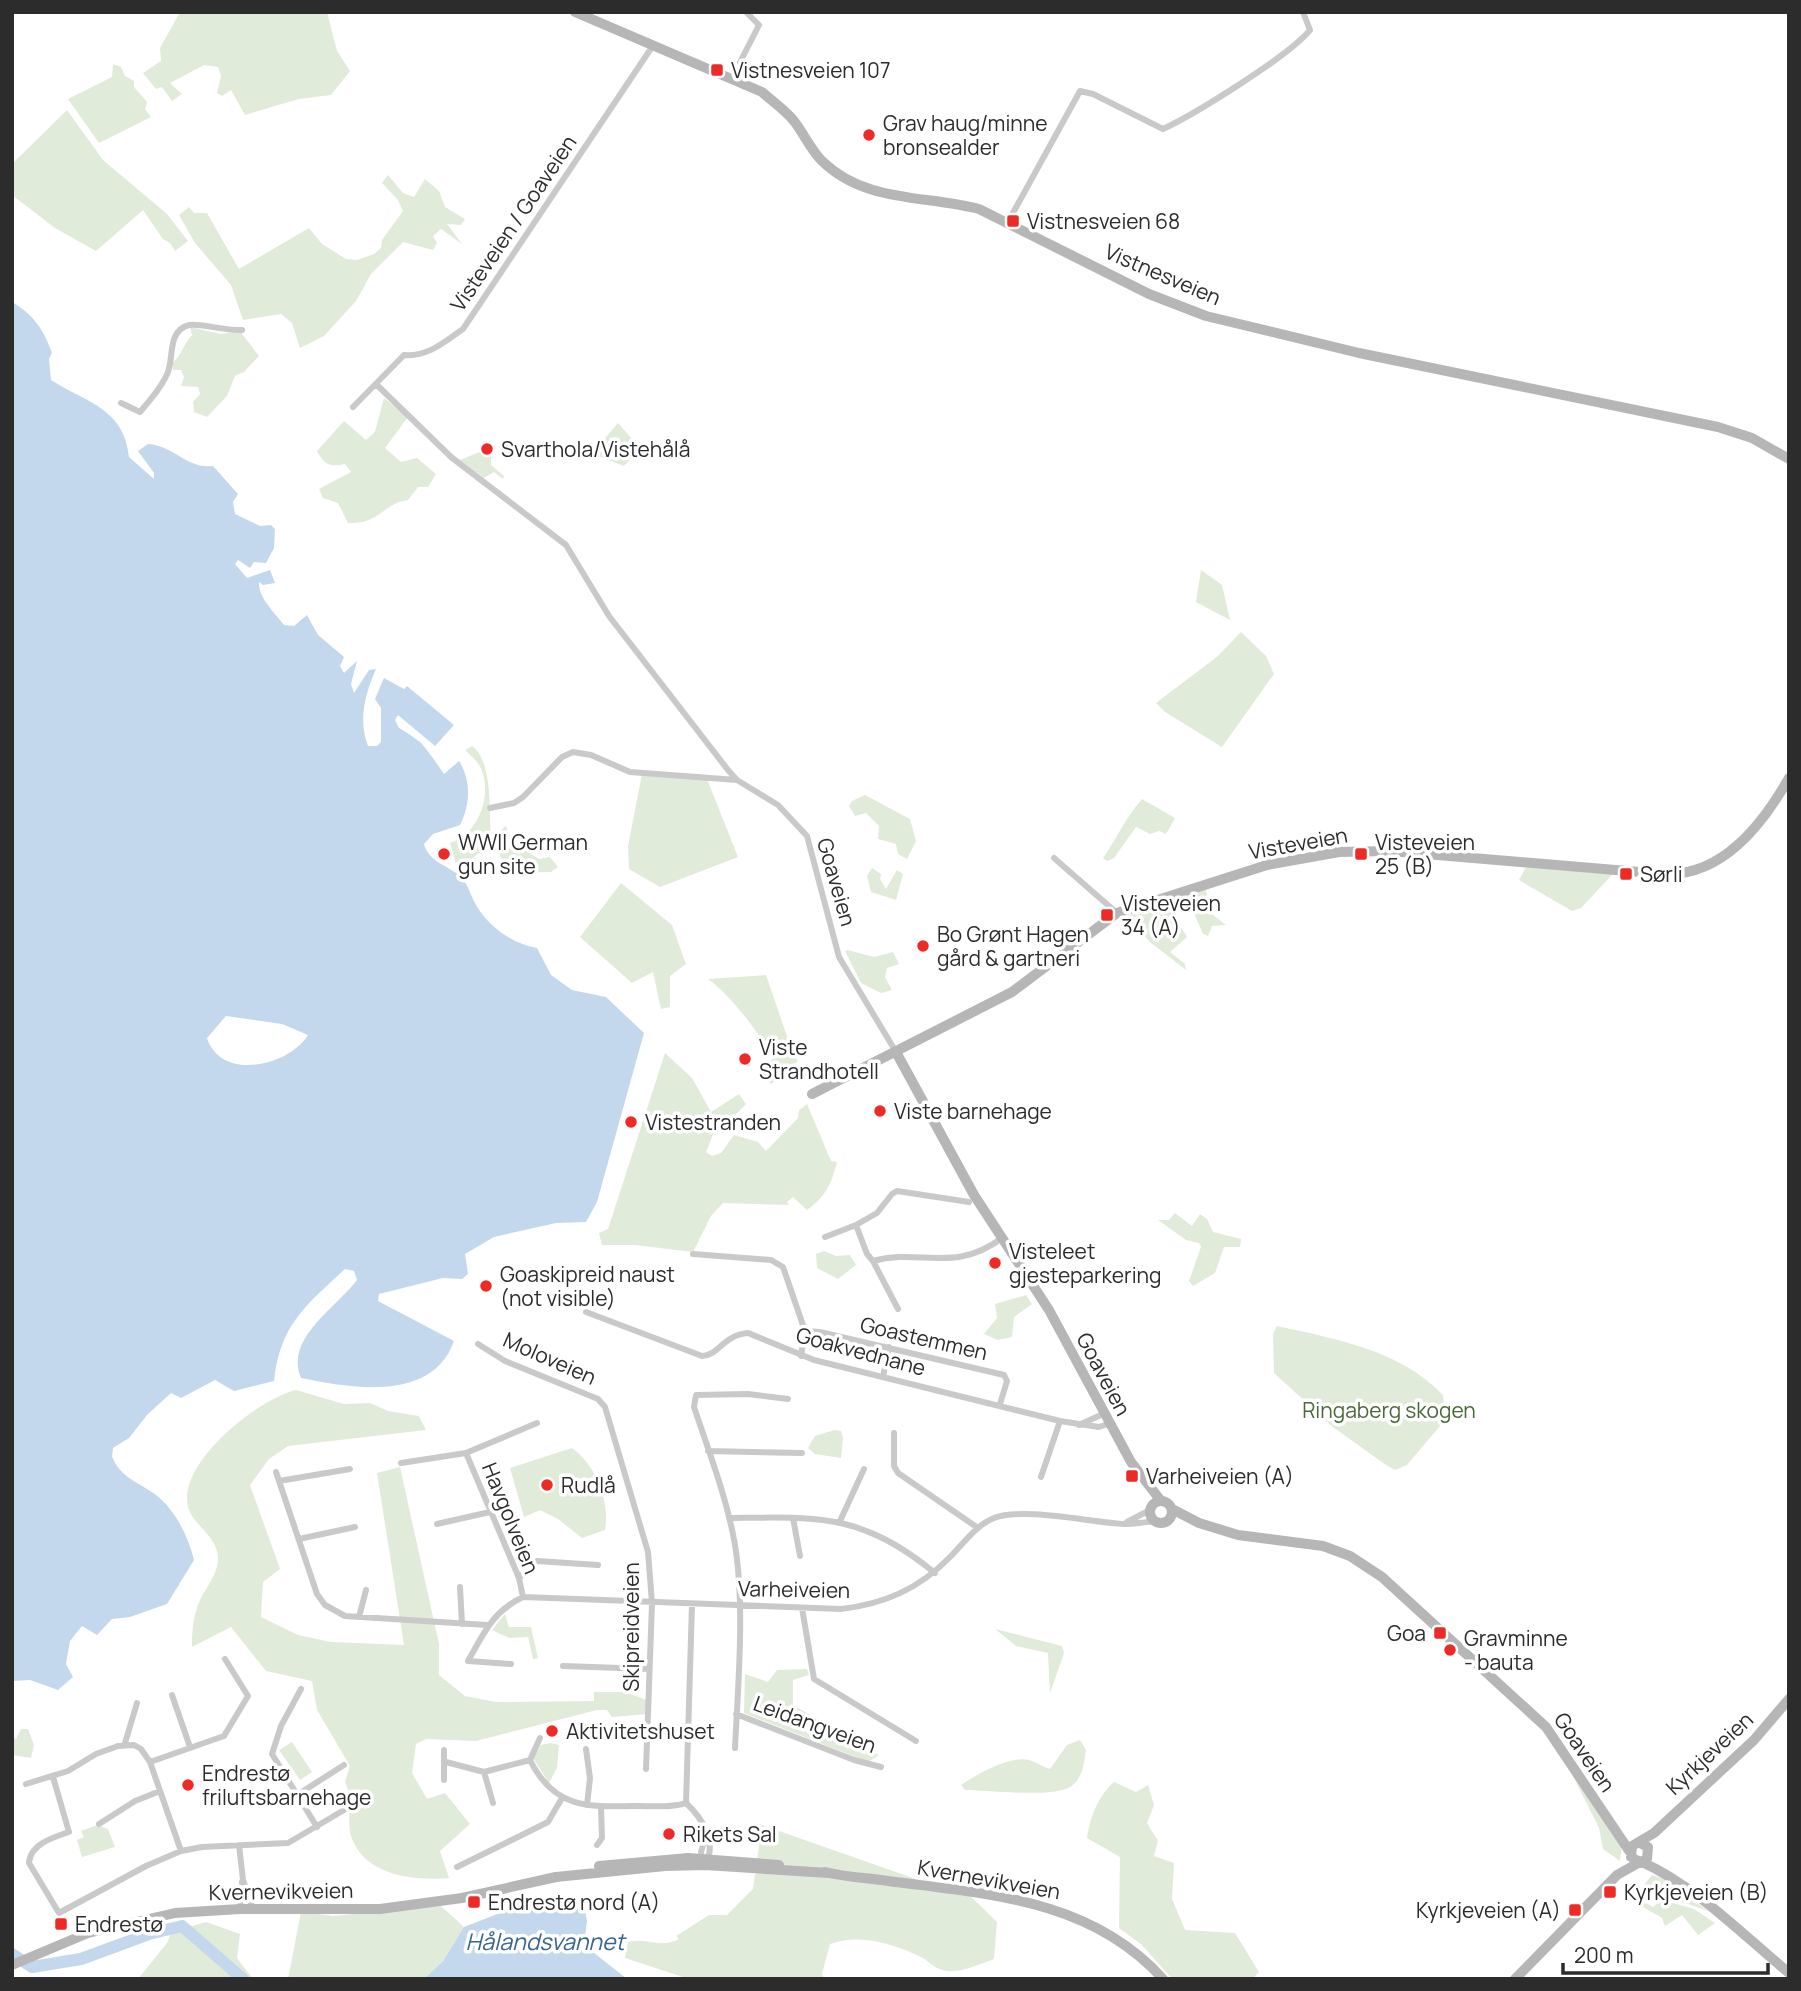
<svg xmlns="http://www.w3.org/2000/svg" width="1801" height="1991" font-family="Manrope,sans-serif">
  <style>
    .green { fill: #e1ebd9 }
    .water { fill: #c3d8ec; fill-rule: evenodd }
    .pier { fill: #fff }
    .lines { fill: none; stroke-linecap: round; stroke-linejoin: round }
    .river { stroke: #c3d8ec; stroke-width: 12 }
    .street { stroke: #c9c9c9; stroke-width: 6 }
    .secondary { stroke: #b6b6b6; stroke-width: 10 }
    .poi-dot { fill: #ed2a25; stroke: #fff; stroke-width: 2.5 }
    .labels { text-anchor: middle; dominant-baseline: central; stroke-width: 7; stroke-linejoin: round; paint-order: stroke }
    .poi-label { font-size: 21px; fill: #2c2c2c; stroke: #fff; text-anchor: start }
    .street-label { font-size: 21px; fill: #2c2c2c; stroke: #fff }
    .park-label { font-size: 21px; fill: #4a6938; stroke: #fff }
    .water-label { font-size: 23px; font-style: italic; fill: #376691; stroke: #fff }
  </style>
  <rect width="100%" height="100%" fill="#fff"/>
  <path class="green" d="M180,12h147l10,39 13,20 -19,24 -32,4 -54,16 -14,-25 -9,6 -5,-3 4,-17 -3,-9 -14,-2 -34,18 12,11 -10,7 -10,-14 -6,2 -13,-16 18,-12 -1,-13z
    M113,64l8,3 4,9 9,5v6l13,15 -2,7 6,8 -52,26 -31,-44 44,-22z
    M67,110l36,50 64,54 21,27 -13,10 -5,-8 -7,-4 -20,-29 -47,41 -41,-23 -43,-33v-31z
    M388,175l15,18 11,4 11,-18 14,12 6,16 20,12 -4,6 -14,-1 15,20 -21,-15 -8,7 4,7 -4,7 -30,-8 -32,32 -15,27 -32,35 -24,12 -8,-25 -11,-9 -38,6 -12,-35 -36,-42 -16,-28 10,-8 5,6h13l32,56 70,-41 13,16 24,15 11,1 17,-6 7,-6 1,-8 21,-29 -5,-11 -16,-17z
    M190,327l31,7 19,-3 19,25 -15,16 -9,4 -8,20 -20,21 -13,-5 -1,-10 7,-8 -2,-7 -17,-1 3,-9 -3,-7h-8v-8c10,-8 10,-18 19,-27z
    M384,398l24,19 -23,31 16,14 16,-4 19,16 -8,13h-10l-10,13c-25,3 -27,24 -60,23l-10,-20 -15,-5 -4,-9 32,-17 -6,-8c-15,3 -21,1 -28,-13l27,-30 22,19 9,-8z
    M618,423l22,25 -16,18 -26,-10 3,-13z
    M482,451l9,6v8l13,11 -1,3 -9,-7 -10,6 -24,-18z
    M1201,570l21,15 8,35 -34,-18z
    M1241,632l25,24 8,18 -52,73 -57,-35 -9,-9 62,-47z
    M472,746c23,16 16,76 20,102l-15,6 -9,9 4,8 -3,2 -6,-8 -7,-1 -6,-21c27,-8 42,-45 32,-72 -3,-9 -10,-14 -17,-21z
    M642,774l65,5 31,78 -78,30 -31,-18 -1,-23z
    M865,795l45,24 6,22 -9,18 -9,-5 -2,-10 -18,-5 1,-13 -13,-13 -11,3 -6,-10 3,-5z
    M1142,799l33,19 -9,16 -7,-3 -9,3 -14,-7 -22,31 -7,3 -4,-3c14,-20 23,-41 39,-59z
    M506,826c3,12 7,14 19,15v9l14,9 11,-2 8,10 -7,5 -39,1c-12,-10 -22,-36 -6,-47z
    M1526,867l87,7 -32,34 -9,3 -53,-31z
    M872,868l9,6 -1,5 6,10 11,-19 6,4 -7,26 -25,-8 -4,-16z
    M621,883l51,42 14,39 -16,12v31l-9,2 -8,-37 -21,11 -52,-46z
    M1206,890l1,6 -9,3 1,5 27,21 -14,1 -4,10 -5,-2 -9,-21 -7,-5 -14,7 14,22 -17,15 15,12 1,6 -36,-28 -24,-26 54,-18 5,3 9,-8z
    M848,950l26,7 19,-5 6,12 -12,4 -2,9 7,13 -11,3 -20,-10 -16,-32z
    M766,975l23,67 -19,10c-15,-24 -39,-56 -62,-73z
    M788,1047l10,14 -27,23 -12,-14z
    M665,1053l27,25 19,34 28,-18 7,10 -14,14 -2,-2 -12,6 -12,30 6,4 9,-3 13,-18 24,7 8,9 32,-33 1,-8 8,-6 24,57 6,1c-6,23 -11,34 -30,48l-14,-13 -6,5 2,3 -66,-2 -12,13 -18,36 -58,-7h-33l-3,-12 9,-4z
    M1175,1213l17,13 8,-12 7,5 6,13 28,7 -1,8h-16l-9,26 -22,13 -4,-5 12,-34 -2,-4 -13,-3 -28,-20h11z
    M824,1251l12,5 14,-1 6,10 -18,14 -21,-11 -1,-14z
    M1026,1295l6,9 -18,13 -2,20 -14,3 -14,-6 13,-16 -2,-14z
    M1277,1326c59,13 123,24 166,69l2,25 -38,45 -12,5 -9,-5 -53,-38 -59,-54 -1,-39z
    M296,1390l48,14 26,-1 18,8 31,5 7,14 -138,16 -19,13 -19,26 30,84 -17,13 -2,35 37,18 33,7 73,3 -27,-172 23,-6 39,177v31l26,21 31,6 98,-1v-9h31l24,9 -1,13 -36,3 -5,-7h-10l-121,31 -50,-2 -10,5 -4,29 15,26 18,-6 25,31 -30,27 9,27c-35,3 -85,-2 -98,-42 -5,-18 3,-37 -6,-54l5,-16 -33,-56 -5,-29 -46,-10 -35,-44 -39,20c0,-16 1,-31 8,-47 6,-13 19,-27 18,-43 -1,-21 -25,-32 -30,-50 -11,-44 70,-108 108,-117z
    M834,1430l7,1 2,7 -2,20 -26,-4 -7,-6 7,-12z
    M572,1448c24,17 38,53 33,82l-23,8 -24,-19 -18,-9 -16,7 -14,-49z
    M505,1614l4,13h22l7,31 -5,1 -5,-22 -19,1 -17,-8z
    M995,1629l67,17 2,7 -14,40 -2,-40 -32,-7z
    M807,1669l2,6 -16,5v25l86,50 -11,7 -124,-49 1,-39 23,8 9,-12z
    M21,1729h7l6,16 -3,13 -19,-3v-18l4,2z
    M1080,1740l6,10c-2,13 -3,26 -13,35 -15,14 -86,5 -108,5l-4,-5c15,-10 49,-30 68,-25 7,2 14,7 21,9l17,-24z
    M292,1742l20,30 -12,8 -21,-30z
    M551,1743l8,2 -2,23 -8,15 -16,-25 8,-13z
    M1570,1770l52,75 -2,16 -17,-12 -4,-21z
    M1114,1782l22,10 12,-7 6,20 -7,18 11,18 -4,15 20,7 -2,36 13,31 50,3 24,39 -7,7h-80l-30,-34 -23,-17 1,-71 -33,-19c3,-21 11,-42 27,-56z
    M97,1825l11,4 7,18 -33,10 -5,-17 7,-3 -3,-6z
    M762,1825l168,59 33,5 34,33 -3,37c-15,5 -37,16 -52,11 -7,-2 -13,-8 -19,-12 -29,-14 -62,-25 -93,-14l-8,30 2,5h-135l-64,-21 3,-16c19,-5 32,7 51,-3l-3,-3 33,-21h18l26,-26z
    M1652,1875l12,4 44,32 -52,-18 -12,-8z
    M1629,1893l24,14 9,-7 32,9 21,14 -17,12 -16,-20 -17,11 -3,-8 -41,-24z
    M441,1906l23,21 -21,34 -19,18h-136l13,-67 32,4z
    M206,1922l34,12 -3,24 16,21h-6l-58,-52z
    M178,1931h11l52,48h-103l29,-36 4,-10z"/>
  <path class="water" d="M12,302c21,12 32,28 40,51l-3,6 2,21c36,23 73,28 78,77l25,22v-6l-16,-22 10,-7c27,2 38,25 65,22l25,28 -5,8 2,12 25,12 11,-1 4,4 -1,19 -8,15 -12,-1 -4,6 -12,-8 -3,4 12,14 23,-8 5,13 -12,2 -4,-3c-1,16 16,31 25,43l10,1 13,-11 11,20 26,22 -4,9 4,7 13,-12 -6,23 3,9 15,-23 7,-1c-11,25 -18,51 -8,77h9l4,-4v-34l-6,-9 9,-21 20,11 3,-3 47,39 -19,21 -37,-31 -3,5 4,8 20,12 22,28 17,-9c13,20 13,45 2,66l-27,9 -9,10c5,18 23,21 36,32 9,9 10,19 16,29 13,22 35,38 61,43l14,27 21,15 34,7 38,36 -47,169 -11,20 -30,1 -62,14 -29,17 3,20 -6,5 -19,-1 -64,16 -1,7 76,40c-22,62 -103,47 -153,37 -17,-39 35,-70 56,-98l-3,-9 -9,-2c-39,36 -65,56 -71,112l-40,10 -19,-11 -34,18 -10,-5 -24,22 -18,23 -16,10 -1,8c7,21 28,27 44,39 20,16 32,41 38,65l-27,44 -37,13 -18,2 -15,16 -15,-9 -12,15 -4,23 7,13 -15,13 -28,-10 -18,1zM226,1016l56,8 26,11c-19,31 -87,47 -101,3z
    M572,1899l12,7 3,15 -3,24 43,34h-203l19,-18 21,-34 41,-16z"/>
  <path class="pier" d="M400,718l37,31 -11,-6 16,21 12,-10 6,2 -1,5 -15,13 -20,-29 -27,-20z"/>
  <g class="lines">
    <path class="river" d="M12,1954l20,13 49,-8 68,-25 33,-8 61,53"/>
    <path class="street" d="M732,78l27,-53 -13,-13
      M1008,222l72,-131 13,3 70,35c32,-15 126,-73 147,-99l-7,-18
      M376,384l75,73 115,88 43,71 119,154 9,10 41,25 29,31 32,121 57,95
      M121,403l19,9c10,-12 22,-25 28,-40 6,-15 -1,-41 21,-47 10,-2 37,6 53,5
      M353,407l51,-52c24,2 40,-13 59,-26l189,-282
      M490,808l24,-5 9,-6 39,-40 11,-5 18,3 39,17 107,8
      M1054,858l63,55
      M856,1225l21,-12 15,-19 5,-3 72,11
      M825,1237l31,-12 11,29 6,7c47,-13 81,13 129,-23
      M693,1254l78,6 12,7 22,64 -4,25
      M873,1261l25,48
      M586,1312l116,44c16,0 21,-21 46,-23l66,27 246,61
      M805,1331l15,1 184,43 3,6 -7,23
      M478,1344l27,17 93,38 7,8 43,145 4,51 -6,166
      M883,1377l6,-30
      M1079,1425l24,-11
      M894,1433v33l4,7 80,55
      M708,1451l94,2
      M466,1453l53,125 4,19
      M401,1463l65,-10 71,-30
      M276,1472l41,122 8,11 20,11 142,9
      M1041,1477l19,-56 39,6 9,-3
      M279,1481l71,-12
      M730,1518c90,-1 131,-5 205,55
      M793,1518l7,38
      M840,1521l24,-52
      M1127,1522l23,-12
      M437,1524l53,-12
      M299,1539l56,-12
      M519,1578l18,-17 61,4
      M460,1587l2,37
      M802,1608l12,71 102,62
      M359,1617l7,-27
      M511,1664l-43,-3c16,-28 25,-50 55,-64l318,12c43,-5 78,-20 109,-52 13,-13 26,-32 44,-39 30,-11 94,4 129,6 11,1 21,-3 32,-2
      M563,1666l86,3
      M301,1689l-20,37 -9,28 45,73
      M172,1695l18,52
      M736,1714l118,46 27,7
      M125,1743l12,-40
      M735,1748c3,-62 10,-142 0,-203 -8,-47 -26,-93 -41,-138l2,-12 52,-1 40,5
      M586,1749l4,29 -3,27
      M444,1750v30
      M530,1760l10,-22
      M150,1762l74,-26 24,-40 -23,-37
      M446,1762l38,10 9,31
      M484,1772l46,-12c24,49 58,47 107,46 16,0 34,2 49,-3
      M53,1777l16,55c-15,5 -39,12 -40,31l30,50 87,-47 35,-15 21,-4 86,-4 56,-33
      M26,1784l42,-13 28,-17 22,-8 16,-1 7,4 9,13 31,89
      M297,1795l47,-30
      M686,1803l6,-199
      M686,1803c16,15 31,38 20,60
      M99,1824l36,-23 25,-10
      M239,1845l4,35 10,29
      M597,1845l5,-7 -1,-31
      M702,1860l-1,-8 6,-20
      M457,1867l91,-45 14,-24
      M240,1909l2,-27"/>
    <path class="secondary" d="M575,12l187,80c11,10 23,18 32,29 10,13 17,29 28,40 43,42 103,34 157,48l170,85 57,22 153,37 359,74 34,11 37,21
      M896,1052l78,143 75,115 82,152 30,39
      M812,1094l200,-102 105,-79 150,-48 72,-13 51,-1 273,23c59,3 99,-49 126,-96
      M1150 1512a11 11 0 1 1 22 0a11 11 0 1 1-22 0Z
      M1172,1509l27,14 39,12 85,11 27,10 32,21 164,150 84,125
      M1640,1843l8,4 -1,12 -7,3 -9,-5 1,-11 22,-13 100,-93 35,-41
      M1642,1862c55,25 101,73 147,111
      M599,1866l89,-8 91,7
      M825,1872c20,5 43,6 63,9 100,13 203,18 275,98
      M12,1965l76,-32 87,-20 65,-4h140l82,-11 94,-21 109,-11 40,-1 124,8
      M1515,1979l102,-104 23,-13"/>
  </g>
  <g class="poi-dot">
    <rect x="710" y="63" width="14" height="14" rx="3.5"/>
    <circle cx="869" cy="135" r="7"/>
    <rect x="1006" y="214" width="14" height="14" rx="3.5"/>
    <circle cx="487" cy="449" r="7"/>
    <circle cx="444" cy="854" r="7"/>
    <rect x="1354" y="847" width="14" height="14" rx="3.5"/>
    <rect x="1619" y="867" width="14" height="14" rx="3.5"/>
    <rect x="1100" y="908" width="14" height="14" rx="3.5"/>
    <circle cx="923" cy="946" r="7"/>
    <circle cx="745" cy="1059" r="7"/>
    <circle cx="880" cy="1111" r="7"/>
    <circle cx="631" cy="1122" r="7"/>
    <circle cx="995" cy="1263" r="7"/>
    <circle cx="486" cy="1286" r="7"/>
    <rect x="1125" y="1469" width="14" height="14" rx="3.5"/>
    <circle cx="547" cy="1485" r="7"/>
    <rect x="1433" y="1626" width="14" height="14" rx="3.5"/>
    <circle cx="1450" cy="1650" r="7"/>
    <circle cx="552" cy="1731" r="7"/>
    <circle cx="188" cy="1785" r="7"/>
    <circle cx="669" cy="1834" r="7"/>
    <rect x="1603" y="1885" width="14" height="14" rx="3.5"/>
    <rect x="467" y="1895" width="14" height="14" rx="3.5"/>
    <rect x="1568" y="1903" width="14" height="14" rx="3.5"/>
    <rect x="54" y="1917" width="14" height="14" rx="3.5"/>
  </g>
  <g class="labels">
    <g class="poi-label">
      <text x="731" y="70">Vistnesveien 107</text>
      <text x="883" y="123">Grav haug/minne<tspan x="883" dy="24">bronsealder</tspan></text>
      <text x="1027" y="221">Vistnesveien 68</text>
      <text x="501" y="449">Svarthola/Vistehålå</text>
      <text x="458" y="842">WWII German<tspan x="458" dy="24">gun site</tspan></text>
      <text x="1375" y="842">Visteveien<tspan x="1375" dy="24">25 (B)</tspan></text>
      <text x="1640" y="874">Sørli</text>
      <text x="1121" y="903">Visteveien<tspan x="1121" dy="24">34 (A)</tspan></text>
      <text x="937" y="934">Bo Grønt Hagen<tspan x="937" dy="24">gård &amp; gartneri</tspan></text>
      <text x="759" y="1047">Viste<tspan x="759" dy="24">Strandhotell</tspan></text>
      <text x="894" y="1111">Viste barnehage</text>
      <text x="645" y="1122">Vistestranden</text>
      <text x="1009" y="1251">Visteleet<tspan x="1009" dy="24">gjesteparkering</tspan></text>
      <text x="500" y="1274">Goaskipreid naust<tspan x="500" dy="24">(not visible)</tspan></text>
      <text x="1146" y="1476">Varheiveien (A)</text>
      <text x="561" y="1485">Rudlå</text>
      <text x="1426" y="1633" text-anchor="end">Goa</text>
      <text x="1464" y="1638">Gravminne<tspan x="1464" dy="24">- bauta</tspan></text>
      <text x="566" y="1731">Aktivitetshuset</text>
      <text x="202" y="1773">Endrestø<tspan x="202" dy="24">friluftsbarnehage</tspan></text>
      <text x="683" y="1834">Rikets Sal</text>
      <text x="1624" y="1892">Kyrkjeveien (B)</text>
      <text x="488" y="1902">Endrestø nord (A)</text>
      <text x="1561" y="1910" text-anchor="end">Kyrkjeveien (A)</text>
      <text x="75" y="1924">Endrestø</text>
    </g>
    <g class="street-label">
      <text transform="translate(513 223) rotate(-56)">Visteveien / Goaveien</text>
      <text transform="translate(1163 274) rotate(23)">Vistnesveien</text>
      <text transform="translate(1298 843) rotate(-10)">Visteveien</text>
      <text transform="translate(837 882) rotate(74)">Goaveien</text>
      <text transform="translate(924 1338) rotate(13)">Goastemmen</text>
      <text transform="translate(861 1351) rotate(15)">Goakvednane</text>
      <text transform="translate(550 1358) rotate(24)">Moloveien</text>
      <text transform="translate(1104 1374) rotate(62)">Goaveien</text>
      <text transform="translate(511 1518) rotate(68)">Havgolveien</text>
      <text transform="translate(794 1589) rotate(1)">Varheiveien</text>
      <text transform="translate(631 1627) rotate(-90)">Skipreidveien</text>
      <text transform="translate(815 1724) rotate(20)">Leidangveien</text>
      <text transform="translate(1585 1752) rotate(56)">Goaveien</text>
      <text transform="translate(1709 1753) rotate(-43)">Kyrkjeveien</text>
      <text transform="translate(989 1879) rotate(10)">Kvernevikveien</text>
      <text transform="translate(281 1891) rotate(-1)">Kvernevikveien</text>
    </g>
    <g class="park-label">
      <text x="1389" y="1410">Ringaberg skogen</text>
    </g>
    <g class="water-label">
      <text x="545" y="1941">Hålandsvannet</text>
    </g>
  </g>
  <rect width="1801" height="1991" fill="none" stroke="#2c2c2c" stroke-width="28"/>
  <path d="M1563 1963v10h205v-10" fill="none" stroke="#2c2c2c" stroke-width="3.5"/>
  <text x="1574" y="1963" font-size="21" fill="#2c2c2c" stroke="#ffffff" stroke-width="5" paint-order="stroke">200 m</text>
</svg>
